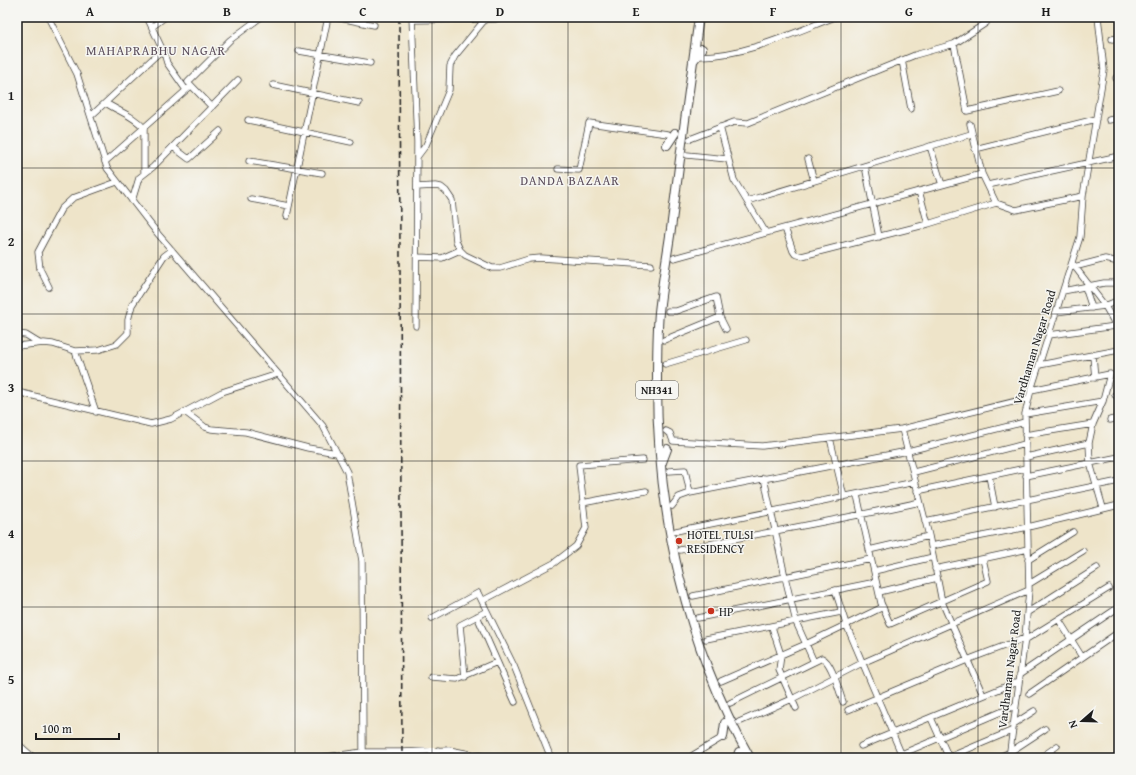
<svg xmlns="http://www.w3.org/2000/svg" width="1136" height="775" font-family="'Gentium Book Plus',serif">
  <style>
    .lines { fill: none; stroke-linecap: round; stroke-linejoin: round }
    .minor-casing { stroke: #3c3a36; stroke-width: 7 }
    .highway-casing { stroke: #3c3a36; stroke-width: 10 }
    .minor { stroke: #fff; stroke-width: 5.5 }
    .highway { stroke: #fff; stroke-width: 8 }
    .rail { stroke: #1c1c1c; stroke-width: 1.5; stroke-dasharray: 6 3; stroke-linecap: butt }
    .grid { fill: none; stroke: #1c1c1c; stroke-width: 1; stroke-opacity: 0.55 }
    .poi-dot { fill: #c8321e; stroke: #f6f6f2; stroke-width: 1.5 }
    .labels { text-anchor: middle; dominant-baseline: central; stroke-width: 3; stroke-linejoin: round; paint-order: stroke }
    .shield { fill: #f6f6f2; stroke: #5d5d5c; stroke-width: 1 }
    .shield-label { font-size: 11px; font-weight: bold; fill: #1c1c1c }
    .street-label { font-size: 12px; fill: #1c1c1c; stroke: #f6f6f2 }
    .poi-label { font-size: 12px; fill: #1c1c1c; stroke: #f6f6f2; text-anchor: start }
    .neighbourhood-label { font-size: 13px; letter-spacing: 1px; fill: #5c4e5b; stroke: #f6f6f2 }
    .neatline { fill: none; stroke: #1c1c1c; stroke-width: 1.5 }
    .grid-label { font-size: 13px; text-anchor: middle; font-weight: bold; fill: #1c1c1c }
  </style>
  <rect width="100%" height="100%" fill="#f6f6f2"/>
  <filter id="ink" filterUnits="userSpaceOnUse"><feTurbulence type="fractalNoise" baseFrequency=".025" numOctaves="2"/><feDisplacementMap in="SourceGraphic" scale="8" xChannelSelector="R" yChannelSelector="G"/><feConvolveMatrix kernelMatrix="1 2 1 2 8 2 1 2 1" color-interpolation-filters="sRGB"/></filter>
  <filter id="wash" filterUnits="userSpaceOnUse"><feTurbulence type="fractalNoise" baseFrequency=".012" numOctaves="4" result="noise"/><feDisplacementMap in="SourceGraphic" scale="16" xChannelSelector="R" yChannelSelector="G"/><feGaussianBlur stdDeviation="0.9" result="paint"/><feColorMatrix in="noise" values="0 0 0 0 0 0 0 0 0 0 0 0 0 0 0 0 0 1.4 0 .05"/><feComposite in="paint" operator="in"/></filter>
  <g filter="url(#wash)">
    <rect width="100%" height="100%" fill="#eee4c9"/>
  </g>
  <g filter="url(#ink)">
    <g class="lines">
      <g class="minor-casing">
        <path id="minor" d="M48,17l29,57 30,94 51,66 165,192 24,46 15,89 1,191
          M147,17l17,36 3,10 19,27
          M335,17l39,8
          M412,17l5,125 -1,184
          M412,20l83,-1 9,-2
          M152,27l13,-10
          M1112,39l7,-1
          M954,44l13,67 91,-20
          M299,51l71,12
          M701,56c47,-1 92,-23 134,-39
          M902,60l9,49
          M1116,78h3
          M273,85l86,18
          M106,103c13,9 27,12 38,25v45
          M212,107l-24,-25 42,-42 31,-23
          M91,116l72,-67
          M248,120l103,22
          M1109,120l10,-2
          M970,124l12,50 14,29
          M720,127l14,53 32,53
          M690,139l44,-17 14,1 167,-68 39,-11 32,-21
          M930,146l12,39
          M173,147l16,12 31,-28
          M975,149l121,-30
          M687,155l40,4
          M417,157l9,-12 23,-55 1,-24 5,-10 32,-39
          M808,159l6,22
          M249,161l73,12
          M105,162l86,-76
          M865,166l14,71
          M558,169l21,1 10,-47 79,11
          M988,185l131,-29
          M417,187l18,-1 6,1 5,4 6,9 4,41 4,9 5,5 27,13h8l29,-9 12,-1 110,7
          M919,191l9,33
          M251,199l38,7
          M132,201l7,-23 14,-11 85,-87
          M747,201l224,-67
          M287,216l41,-199
          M785,228l8,23 2,3 7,2 126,-32 68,-21 20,7 67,-14
          M417,257l25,1 18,-8
          M674,258l308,-84
          M1072,263l33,43 14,25
          M1074,267l31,-8 14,3
          M49,287l-9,-18 -2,-17 23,-43 12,-11 44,-16
          M1085,287l7,21
          M1063,291l41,-8h15
          M668,311h8l40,-14 4,20 6,12
          M1056,312l49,-6 14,-6
          M17,334l9,1 13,8
          M1049,335l67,-9
          M664,340l56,-23
          M17,346l27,-3 9,1 22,7 23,-1 19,-6 11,-11v-13l4,-15 32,-49 8,-6
          M75,351l21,61
          M1093,356l2,22
          M665,364l81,-24
          M1039,365l80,-15
          M1031,390l79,-16
          M17,392l134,32 20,-5 51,-27 56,-18
          M1115,395l4,-1
          M185,412l20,15 6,2 35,3 62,16 29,5
          M1025,414l78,-13
          M1110,420l9,-2
          M902,429l27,107 13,66 41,93
          M666,431l4,2 3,8 89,5 140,-17 127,-31
          M1025,435l68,-11
          M830,438l14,59
          M1026,457l63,-14
          M669,471l16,-1 5,23
          M914,472l111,-28
          M989,476l6,31
          M1026,476l93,-19
          M764,478l21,99 11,45 18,40
          M917,491l109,-23
          M857,495l24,108 9,21 98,-43 -5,-22
          M582,503l64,-12
          M672,506l7,-9 11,-4 218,-42 117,-29
          M1103,508l-13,-45 -1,-20 4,-19 10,-23 7,-27
          M925,521l194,-40
          M676,531l239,-49
          M931,546l97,-19 91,-22
          M680,550c80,-17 160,-30 240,-48
          M869,550l60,-14
          M1028,560l45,-28
          M935,569l93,-20
          M874,571l59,-14
          M1029,584l54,-33
          M835,590l11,34 57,134
          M879,592l58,-14
          M693,596l178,-37
          M482,601l72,-38 22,-17 10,-18 -7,-63 64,-5
          M1028,612l69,-44
          M477,616l38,86
          M432,618l46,-25 36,73 37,92
          M698,618l178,-36
          M1059,620l23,37
          M772,627l9,28 -2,15 17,38
          M706,639l135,-27
          M1025,640l84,-52
          M1020,674l99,-67
          M431,677l26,2 40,-17
          M465,677l-5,-52 27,-14
          M721,681l85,-37 77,-37
          M1029,694l90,-62
          M730,703l92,-45c10,4 17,33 21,44
          M848,710l119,-50 58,-22
          M931,718l18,40
          M739,722l53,-23 70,-36 167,-73
          M1012,725l22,-14
          M17,743l17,15
          M861,746l158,-65
          M693,755l30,-18
          M318,758l45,-6h39l47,-2 42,8
          M435,758l3,-8
          M892,758l123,-52
          M947,758l64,-27
          M998,758l12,-6 35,-23
          M1009,758l16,-120 4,-48 -4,-176 6,-24 49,-153 3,-41 21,-126 -6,-53
          M1040,758l17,-12
          M1116,758l3,-2"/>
      </g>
      <g class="highway-casing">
        <path id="highway" d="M699,17c-10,71 -19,141 -28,212 -4,28 -9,55 -12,83 -2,24 -2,48 -2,72 0,131 29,260 93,374
          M693,61l9,-12
          M667,145l8,-12
          M661,465l6,-16
          M723,737l2,-14
          M737,758l2,-6"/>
      </g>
      <use href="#minor" class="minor"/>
      <use href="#highway" class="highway"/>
      <path class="rail" d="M399,17l3,741"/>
    </g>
  </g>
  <path class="grid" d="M158,17v741M295,17v741M432,17v741M568,17v741M704,17v741M841,17v741M978,17v741M17,168h1102M17,314h1102M17,461h1102M17,607h1102"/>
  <g class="poi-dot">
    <circle cx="679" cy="541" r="4"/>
    <circle cx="711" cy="611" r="4"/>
  </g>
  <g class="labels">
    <rect class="shield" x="636" y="381" width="42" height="18" rx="3"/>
    <g class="shield-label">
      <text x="657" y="390">NH341</text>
    </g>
    <g class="street-label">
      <text transform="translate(1034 347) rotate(-73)">Vardhaman Nagar Road</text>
      <text transform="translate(1009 669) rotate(-83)">Vardhaman Nagar Road</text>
    </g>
    <g class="poi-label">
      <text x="687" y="534">HOTEL TULSI<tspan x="687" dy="14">RESIDENCY</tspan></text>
      <text x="719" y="611">HP</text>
    </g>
    <g class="neighbourhood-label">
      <text x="156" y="50">MAHAPRABHU NAGAR</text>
      <text x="570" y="180">DANDA BAZAAR</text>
    </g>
  </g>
  <rect width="1136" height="775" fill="none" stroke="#f6f6f2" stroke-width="44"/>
  <g transform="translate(1082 721) rotate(250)" stroke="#f6f6f2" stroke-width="3" paint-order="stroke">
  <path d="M0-3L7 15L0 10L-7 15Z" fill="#1c1c1c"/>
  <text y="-6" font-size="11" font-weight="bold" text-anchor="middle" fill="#1c1c1c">N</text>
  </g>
  <path d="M36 733v6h83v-6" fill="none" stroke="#1c1c1c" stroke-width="2"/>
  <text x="42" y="733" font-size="12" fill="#1c1c1c" stroke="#f6f6f2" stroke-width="3" paint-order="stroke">100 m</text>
  <rect x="22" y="22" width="1092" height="731" class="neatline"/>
  <g class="grid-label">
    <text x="90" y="16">A</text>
    <text x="227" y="16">B</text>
    <text x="363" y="16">C</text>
    <text x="500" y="16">D</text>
    <text x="636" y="16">E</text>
    <text x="773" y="16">F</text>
    <text x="909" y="16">G</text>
    <text x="1046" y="16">H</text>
    <text x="11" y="100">1</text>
    <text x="11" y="246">2</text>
    <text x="11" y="392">3</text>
    <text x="11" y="538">4</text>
    <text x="11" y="684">5</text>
  </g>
</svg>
